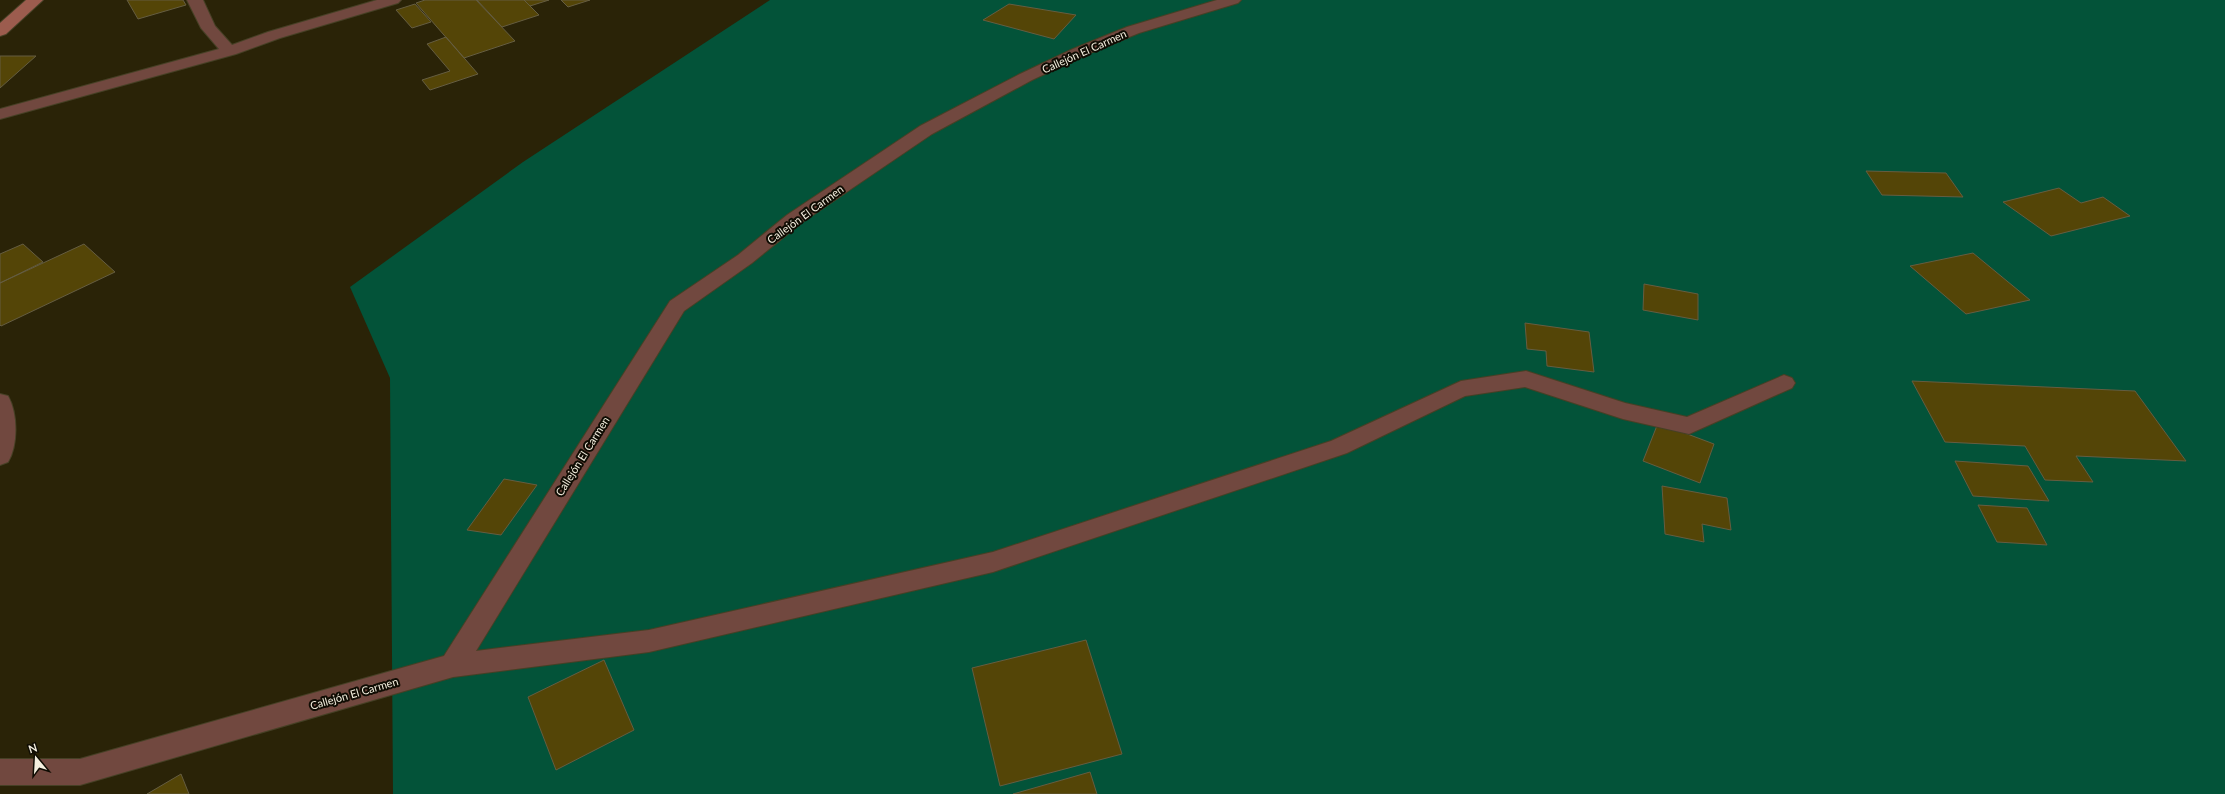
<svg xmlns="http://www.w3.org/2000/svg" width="2225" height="794" font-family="Lato,sans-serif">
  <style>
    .green { fill: #035339 }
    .building { fill: #544507; stroke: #655d41 }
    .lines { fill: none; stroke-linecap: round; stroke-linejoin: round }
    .street-casing { stroke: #464025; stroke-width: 2 }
    .secondary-casing { stroke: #464025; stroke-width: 2 }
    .street { fill: #71483f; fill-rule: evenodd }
    .secondary { fill: #9c5c4e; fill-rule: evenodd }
    .labels { text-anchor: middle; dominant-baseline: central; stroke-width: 4; stroke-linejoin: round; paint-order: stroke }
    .street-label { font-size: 11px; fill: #f4efdf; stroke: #0f0c03 }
  </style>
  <rect width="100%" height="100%" fill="#2a2307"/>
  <path class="green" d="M770,0h1455v794h-1832l-3,-416 -40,-91 173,-125z"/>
  <path class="building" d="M127,0h56l3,5 -48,14z
    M425,0h51l39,41 -51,17 -48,-55z
    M477,0h47l15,15 -37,12z
    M524,0h25l-19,6z
    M561,0h29l-22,7z
    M415,4l16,18 -19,6 -16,-18z
    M1009,4l67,11 -22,24 -71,-19z
    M446,37l32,37 -48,16 -8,-10 28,-9 -23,-27z
    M0,56h36l-36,32z
    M1866,171l80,2 17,24 -81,-2z
    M2059,188l22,15 22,-6 27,19 -79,20 -48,-34z
    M23,244l20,18 -43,21v-29z
    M84,244l31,28 -114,54 -1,-1v-42z
    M1973,253l57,47 -64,14 -56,-48z
    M1644,284l54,10v26l-55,-10z
    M1525,323l64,9 5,40 -47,-6 -1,-15 -19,-2z
    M1912,381l223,10 51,70 -110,-5 17,26 -48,-2 -20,-34 -80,-4z
    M1658,423l56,21 -14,39 -57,-22z
    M1955,461l73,5 21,35 -76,-5z
    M504,479l33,6 -36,50 -34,-5z
    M1662,486l65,12 4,32 -29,-6 2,18 -39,-8z
    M1978,505l49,3 20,37 -50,-3z
    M1086,640l36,114 -122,32 -28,-118z
    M604,660l30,70 -78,40 -28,-73z
    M1090,772l7,22h-84z
    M181,774l8,20h-42z"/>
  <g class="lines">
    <g class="street-casing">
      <path id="street" d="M187,0h16l12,26 17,19 36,-13 109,-32h24l-3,3 -118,35 -44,16 -236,65v-10l219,-60 -18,-21z
        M1217,0h24l-3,3 -99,30 -54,22 -53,25 -100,54 -131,89 -49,40 -68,48 -208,340 173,-21 344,-78 338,-111 130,-60 65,-10 99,32 62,14 97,-42 8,3 3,5 -3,5 -103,46 -66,-15 -98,-32 -60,9 -118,57 -354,119 -344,80 -196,25 -373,108h-80v-26h80l364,-103 226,-355 68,-46 49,-40 133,-89 100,-52 53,-25 54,-22z
        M0,394l8,2c10,18 10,49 0,66l-8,3z"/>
    </g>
    <g class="secondary-casing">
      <path id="secondary" d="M26,0h17l-37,34 -6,2v-13z"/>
    </g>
    <use href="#street" class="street"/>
    <use href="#secondary" class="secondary"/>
  </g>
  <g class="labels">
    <g class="street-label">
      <text transform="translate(1084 51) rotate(-24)">Callejón El Carmen</text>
      <text transform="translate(805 214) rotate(-36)">Callejón El Carmen</text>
      <text transform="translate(582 456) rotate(-58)">Callejón El Carmen</text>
      <text transform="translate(354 693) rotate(-16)">Callejón El Carmen</text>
    </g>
  </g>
  <g transform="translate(36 758) rotate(342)" stroke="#0f0c03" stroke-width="3" paint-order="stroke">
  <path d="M0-3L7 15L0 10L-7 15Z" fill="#f4efdf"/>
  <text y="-6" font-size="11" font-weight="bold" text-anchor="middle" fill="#f4efdf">N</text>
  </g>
</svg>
